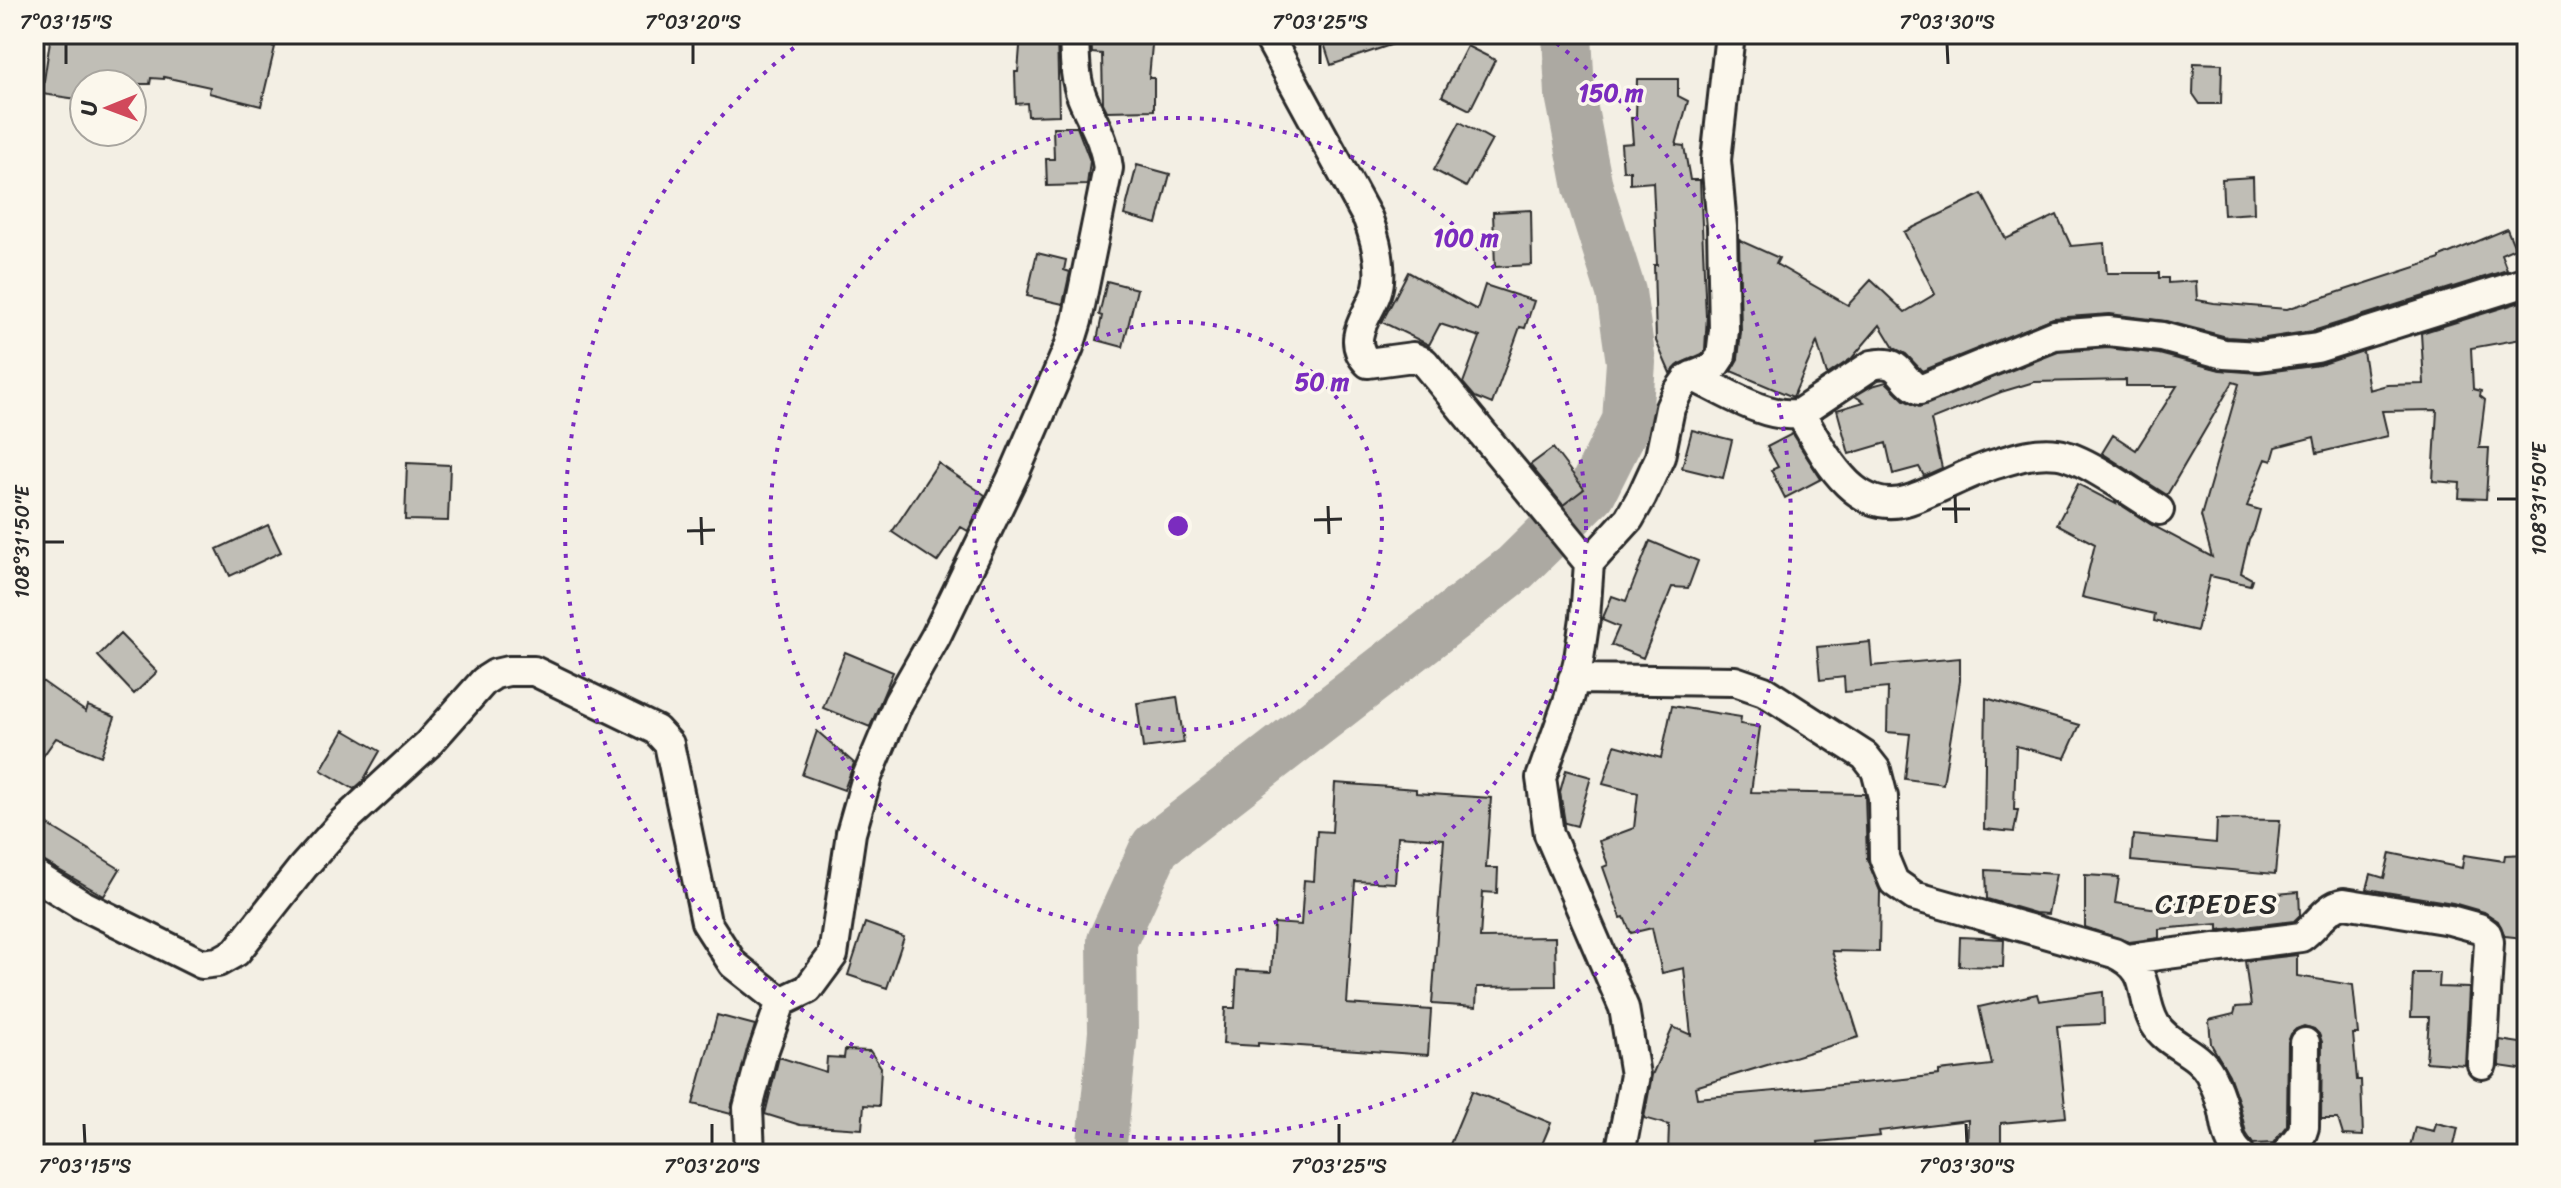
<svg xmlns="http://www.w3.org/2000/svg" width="2561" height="1188" font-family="Sriracha,sans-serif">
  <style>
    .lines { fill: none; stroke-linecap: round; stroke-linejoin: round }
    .river { stroke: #aca9a2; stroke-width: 50 }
    .building { fill: #c0beb6; stroke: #2b2b2b; stroke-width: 2 }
    .minor-casing { stroke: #2b2b2b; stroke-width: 34 }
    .minor { stroke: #fbf7ec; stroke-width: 28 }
    .ticks { fill: none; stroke: #2b2b2b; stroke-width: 3 }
    .ring { fill: none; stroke: #7b2cbf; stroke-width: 4; stroke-dasharray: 4 8 }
    .labels { text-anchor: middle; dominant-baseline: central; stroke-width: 7; stroke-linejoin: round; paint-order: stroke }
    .quarter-label { font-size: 28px; letter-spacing: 2px; fill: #2b2b2b; stroke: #fbf7ec }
    .centre { fill: #7b2cbf; stroke: #fbf7ec; stroke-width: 4 }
    .ring-label { font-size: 24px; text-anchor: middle; font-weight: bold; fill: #7b2cbf; stroke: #fbf7ec; stroke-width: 7; stroke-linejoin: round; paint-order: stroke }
    .neatline { fill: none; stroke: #2b2b2b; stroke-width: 3 }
    .ticks-label { font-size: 20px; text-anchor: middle; fill: #2b2b2b }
  </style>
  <rect width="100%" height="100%" fill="#f3efe4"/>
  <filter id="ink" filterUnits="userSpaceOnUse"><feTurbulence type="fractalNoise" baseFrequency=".0125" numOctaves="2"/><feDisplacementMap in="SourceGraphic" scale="16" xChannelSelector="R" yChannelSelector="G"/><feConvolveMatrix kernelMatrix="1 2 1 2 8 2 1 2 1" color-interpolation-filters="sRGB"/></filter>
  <g filter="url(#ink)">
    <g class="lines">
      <path class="river" d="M1101,1154l12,-122 -1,-91 43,-94 360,-279 76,-75 36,-72 4,-59 -10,-70 -33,-105 -18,-93 -3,-60"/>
    </g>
    <path class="building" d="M51,34h171l53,13 -14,59 -52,-13 1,-6 -46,-10v2l-13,-1 -1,6h-66v16l-42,-6z
      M1021,34h36l2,81 -31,1 -1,-13 -11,1 -1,-32h3z
      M1091,34h62l-4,44h5v32l-47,1 -4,-8 -1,-49 -10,-1z
      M1321,34h89l1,4 -80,27z
      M1467,46l28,14 -25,50 -28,-14z
      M2194,63l28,1 -1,40h-21l-7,-10z
      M1637,79h41v17l10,5 -12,44 8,1 6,34h10l6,137 1,-3 -2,36 -3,4 -21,9 -11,10 -14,-32 -2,-76h3l-4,-83 -23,2v-13h-7l-2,-27 12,-1 -2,-25h5z
      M1460,122l32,18 -26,47 -32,-17z
      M1053,127h24l13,34 -3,24 -40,1 -1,-27h8z
      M1137,165l33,9 -13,50 -33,-9z
      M2253,177l1,36 -30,2 -2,-36z
      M1982,194l24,45 51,-24 14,31 33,-3 3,30h52v5h9v5l28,-2 1,19 17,3 73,6 153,-50v-2l67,-28 8,19 -14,6 6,16 -194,61 -54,8 -32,-2 -61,-16 -56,-7 -57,4 -131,53 -16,-17 -12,-6 -14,-23 -28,33 -25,17 -10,-33 -24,55 -62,-26 7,-12 3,-27 -2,-92 40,18 -3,6 72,41 23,-25 34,32 30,-18 -31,-62z
      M1531,210l1,55 -37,2 -2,-55z
      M1037,253l29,7 -2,10 6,2 -7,32 -36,-8z
      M1408,272l69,38 8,-25 49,16 -9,27 -5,-1 -28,77 -17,-7 -12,-14 17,-46 -40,-13 -11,21 -47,-23z
      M1107,281l30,8 -14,58 -26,-7 5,-24 -3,-1z
      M2527,300v38l-56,10 2,41 8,2 -1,5 5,4 -6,48h10l-3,51 -27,-1 1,-15 -27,-2 4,-71 -55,1 6,25 -71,17 -3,-16 -38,10 -4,14 -6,-2 -19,47 13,4 -6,21 -5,8 -8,34 11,6 -2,6 -40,-9 -13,55 -43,-10 1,-7 -73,-17 13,-53 -38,-20 21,-40 38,20 -1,-3 35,23 62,33 -11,-41 38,-132 -6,-2 -66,113 -65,-42 11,-18 23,15 41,-64h-51v-6l-92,2 -33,10 -70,28 11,48 -18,8 -5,-9 -26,7 -7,-31 -37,11 -12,-44 27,-8 -9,-6 17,-10 14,-4 18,18 15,7 139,-55 50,-4 51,6 61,16 39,3 61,-8 43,-14 6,39 18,-5 37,-1 -3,-51z
      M1692,430l40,10 -9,38 -41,-10z
      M1792,434l29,45 -36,19 -14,-28 7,-3 -11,-20z
      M1553,448l31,41 -21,16 -33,-40z
      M407,463l43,2 -2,56 -43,-1z
      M938,463l47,32 -17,36 -7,-4 -24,35 -45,-30z
      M268,525l13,27 -51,24 -13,-27z
      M1650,541l48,20 -10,27 -16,-1 -29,71 -32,-13 8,-18 -17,-7 10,-24 14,5z
      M120,634l37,38 -23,22 -36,-38z
      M1870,642l2,24 88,-8v23l-17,103 -38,-5 5,-45 -23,-2 1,-44 -43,4 -1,-15 -24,3 -3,-33z
      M845,652l48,20 -23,55 -47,-19z
      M42,681l44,31 2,-6 27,11 -14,39 -45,-18 -22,31v-77z
      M1177,697l7,46 -41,5 -6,-45z
      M1986,698l94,27 -15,33 -49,-12 -2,64h4l-4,22 -30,-3z
      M1672,706l69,11 -1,7 20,3 -9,65 114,2 2,65 13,32 -1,61 -47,-1 27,86 -164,50 2,11 198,-18 44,-5v-4l53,-6 -13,-58 58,-13 2,7 64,-9 1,32 -47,2 9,91 -65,6v31h-34l1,-34 -89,11 1,5 -62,6 2,12h-152l1,-29 -25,-7 8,-43 21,-48 18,8 -7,-67 -22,5 -10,-45 -21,5 -7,-16 -3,1 -18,-51 5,-2 -9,-24 35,-13 4,-35 -35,-9 12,-39 46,13z
      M344,730l36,21 -17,30 -9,8 -33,-19z
      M817,731l37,32 -10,27 -42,-15z
      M1566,770l25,7 -14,49 -12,-3 -5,-31z
      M1335,783l81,6v4l75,5 -5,70h12l-1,25 -14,-1 -3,46 75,-1 1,49 -79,1 -1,20 -44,-3 12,-165 -46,-3 -3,47 -40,-2 -8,123 84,6 -3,45 -170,-12v3l-35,-2 2,-36h10l2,-38 34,2 3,-49 27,2 3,-45 10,1 3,-50 15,1z
      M34,816l86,53 -16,27 -61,-35 -9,-3z
      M2217,819l63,1 -5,54 -144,-13 2,-26 83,8z
      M2390,853l72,15 2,-13 40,6 1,-6 22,-1v64l-3,20 -19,-2 -7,-15 -14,-9 -31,-9 -86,-14 4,-15 13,4z
      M1986,870l70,4 -8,40 -13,-1 -48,-14z
      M2085,875l34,2 -4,26 51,7v-7l133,-11 1,23 -6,6 -76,9v-6l-59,5v9l-30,4 -44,-15z
      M865,923l39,14 -17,51 -39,-13z
      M1960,937l44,2 -1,28 -44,-1z
      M2297,955v21l56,9 5,49h-5l4,46h4l2,56 -20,-1 -5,-16h-17l1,-77 -3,-8 -5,-5 -10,-3 -8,3 -5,5 -3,8 -1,83 -14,18 -20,1 -7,-11 -7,-30 -10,-28 -18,-31 -2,-24 25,-6 2,-7 15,-1 -6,-45z
      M2413,973h27l-1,14 30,1 -4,77 -39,-3 3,-45h-18z
      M717,1015l38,10 -23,79 -1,10 -38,-10z
      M2500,1040l27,4v26l-28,-4z
      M845,1050l25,1 11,16 -2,39 -15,-1 -2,24 -62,-4 -35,-11 14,-57 47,15 1,-15 17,1z
      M1472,1091l79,32 -13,31h-92z
      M2436,1123l22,5 -6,26h-44l7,-27 19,4z"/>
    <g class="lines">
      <g class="minor-casing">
        <path id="minor" d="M1267,34l101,185c7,19 13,41 11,62 -2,28 -38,54 -11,82l45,-6 11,5 165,201 -4,55 -6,41 -10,40 -28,79 8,56 75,174 11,67 -15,79
          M1692,376c28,13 77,45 108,37l72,-48c31,-7 26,14 48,25l134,-55 54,-4 54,6 62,17 36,2 57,-8 210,-66
          M1800,413c23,39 53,105 109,87 30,-10 58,-28 90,-37 19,-6 38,-12 59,-9 27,4 77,41 101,56
          M1589,563l40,-44 13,-23 18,-39 10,-49 7,-15 11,-15 25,-10 8,-12 3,-26 -2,-103 -6,-67 14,-126
          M1573,679l162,2 29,10 101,65 11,14 7,27 1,61 10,24 20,14 200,57c40,19 24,41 41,71 13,22 43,27 55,50 5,10 10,23 13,34 4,16 4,35 17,46
          M34,875l47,29 121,60 16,-2 18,-10 67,-85 40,-45 85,-78 56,-63 11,-7 13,-3h26l122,59 13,14 37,178 27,42 48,38 27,-13 25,-34 18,-122 16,-56 31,-74 38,-67 79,-164 54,-125 8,-26 31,-153c-4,-31 -15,-44 -26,-71 -8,-20 -7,-42 -8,-63
          M2128,959l173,-22c15,-10 25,-31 43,-34l106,17 29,8 8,6 2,8 -7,122
          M750,1154l-2,-46 14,-53 19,-53
          M2286,1154l16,-21 2,-6 1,-84"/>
      </g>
      <use href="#minor" class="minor"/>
    </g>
  </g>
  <path class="ticks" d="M66,44v20M693,44v20M1320,44v20M1947,44l1,20M1955,495l1,28M2497,499h20M1328,506l1,28M1942,509h28M701,517l1,28M1314,520l28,-1M687,531l28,-1M44,542h20M84,1124l1,20M712,1124v20M1339,1124v20M1966,1124l1,20"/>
  <g class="ring">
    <circle cx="1178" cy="526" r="204"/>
    <circle cx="1178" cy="526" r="408"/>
    <path d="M1547 36A613 613 0 1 1 809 36"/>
  </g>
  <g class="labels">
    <g class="quarter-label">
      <text x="2217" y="903">CIPEDES</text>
    </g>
  </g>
  <circle cx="1178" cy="526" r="12" class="centre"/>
  <g class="ring-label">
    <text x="1611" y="101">150 m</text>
    <text x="1466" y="246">100 m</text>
    <text x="1322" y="390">50 m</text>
  </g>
  <rect width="2561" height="1188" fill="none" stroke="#fbf7ec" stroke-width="88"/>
  <g transform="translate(108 108) rotate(269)"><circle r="38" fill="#fbf7ec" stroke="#a8a59f" stroke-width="2"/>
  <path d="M0-6L14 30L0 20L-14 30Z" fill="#d1495b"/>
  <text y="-12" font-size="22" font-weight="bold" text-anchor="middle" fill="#2b2b2b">U</text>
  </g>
  <rect x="44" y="44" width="2473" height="1100" class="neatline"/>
  <g class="ticks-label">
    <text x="66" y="29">7°03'15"S</text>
    <text x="693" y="29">7°03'20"S</text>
    <text x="1320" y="29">7°03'25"S</text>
    <text x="1947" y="29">7°03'30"S</text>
    <text transform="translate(2539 499) rotate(-90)" y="7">108°31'50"E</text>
    <text transform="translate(22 542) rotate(-90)" y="7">108°31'50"E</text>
    <text x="85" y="1173">7°03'15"S</text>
    <text x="712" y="1173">7°03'20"S</text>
    <text x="1339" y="1173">7°03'25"S</text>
    <text x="1967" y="1173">7°03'30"S</text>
  </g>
</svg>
